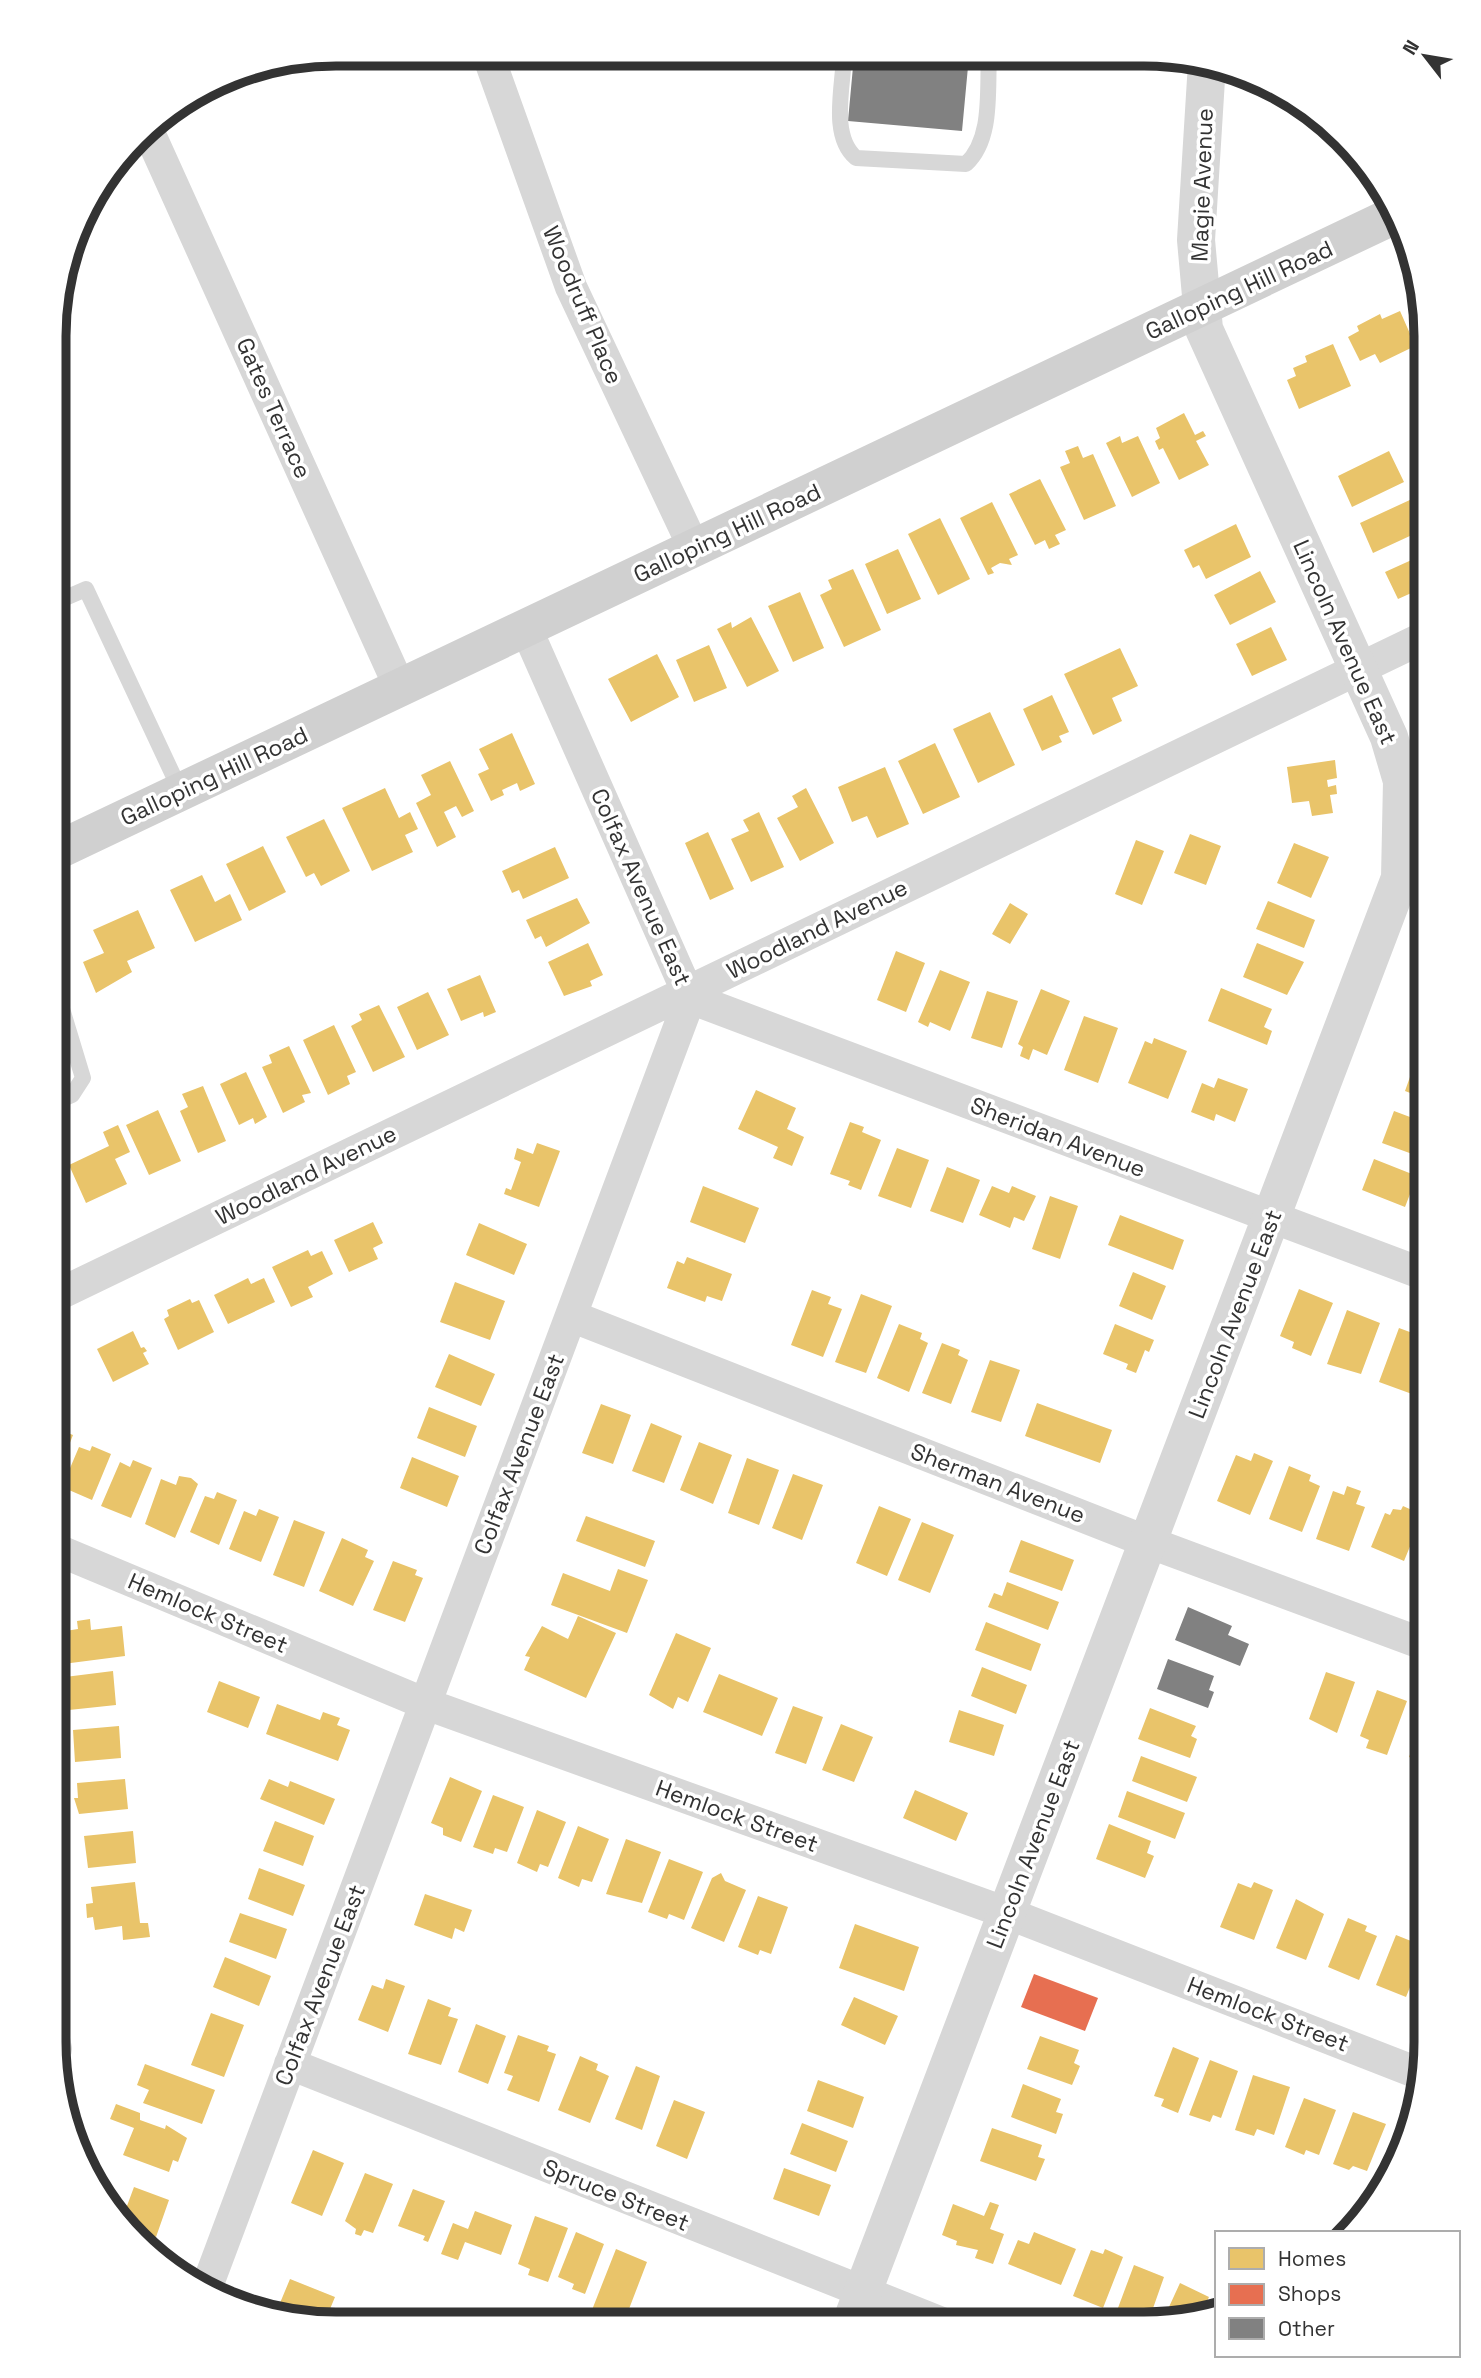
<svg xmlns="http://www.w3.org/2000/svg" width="1481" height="2378" font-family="'Space Grotesk',sans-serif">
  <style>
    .homes { fill: #e9c46a }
    .shops { fill: #e76f51 }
    .building { fill: #818181 }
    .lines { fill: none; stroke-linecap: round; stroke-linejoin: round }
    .service { stroke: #d7d7d7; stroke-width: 16 }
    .minor { stroke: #d7d7d7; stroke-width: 32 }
    .tertiary { stroke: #d7d7d7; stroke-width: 38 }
    .secondary { stroke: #d0d0d0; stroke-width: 38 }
    .labels { text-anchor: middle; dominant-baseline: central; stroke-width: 7; stroke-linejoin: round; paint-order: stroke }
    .street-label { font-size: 23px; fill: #333; stroke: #fff }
    .rim { fill: none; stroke: #333; stroke-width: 9 }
  </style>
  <rect width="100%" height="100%" fill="#fff"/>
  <path class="homes" d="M1400,311l11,25 12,-5 4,9v19l-7,3 -7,-15 -33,16 -5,-9 -15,7 -12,-24 11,-6 -2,-5 23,-12 2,5z
    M1333,344l18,42 -52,23 -12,-29 9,-4 -3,-8 14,-6 -2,-6z
    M1184,413l11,22 8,-4 3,5 -10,5 13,24 -30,15 -16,-32 -4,2 -4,-9 5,-3 -4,-10z
    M1120,436l2,7 16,-7 22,47 -28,14 -26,-54z
    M1078,446l5,12 10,-4 23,52 -32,14 -24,-53 10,-4 -5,-12z
    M1389,451l15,31 -52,25 -14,-31z
    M1040,479l26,51 -11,5 5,9 -11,5 -4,-9 -10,5 -26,-51z
    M1412,499l13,30 -52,24 -13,-30z
    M992,502l26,53 -9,4 3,6 -12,-2 -9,5 3,5 -6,2 -28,-57z
    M940,518l30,61 -32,16 -30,-61z
    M1236,524l15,33 -45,22 -7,-14 -6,3 -9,-18z
    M898,549l23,50 -34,15 -22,-50z
    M1427,553v33l-29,13 -13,-27z
    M853,569l28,61 -37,17 -24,-52 12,-6 -4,-9z
    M1260,571l16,31 -46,23 -16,-30z
    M800,592l24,56 -31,14 -25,-56z
    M751,617l28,54 -32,16 -30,-58 14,-7 1,6z
    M1271,627l16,33 -35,16 -16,-32z
    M709,645l18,43 -33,14 -18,-42z
    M1120,648l18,38 -26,12 10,23 -29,14 -29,-61z
    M657,654l22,43 -48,25 -23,-43z
    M1052,695l17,37 -10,4 3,6 -20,9 -19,-42z
    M990,712l25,53 -37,18 -25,-54z
    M512,733l23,51 -15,7 -3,-8 -15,7 2,5 -13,6 -13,-27 11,-5 -10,-20z
    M935,743l25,54 -37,17 -25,-53z
    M1335,760l2,18 -10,2 1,7 8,-2 1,9 -7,1 3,18 -21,3 -3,-15 -17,2 -5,-36z
    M450,761l24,50 -12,6 -6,-11 -12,6 12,25 -19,10 -21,-44 15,-8 -10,-20z
    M885,767l24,57 -32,14 -10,-22 -15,6 -14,-35z
    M385,788l14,30 11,-6 8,17 -13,6 8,17 -41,19 -30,-63z
    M806,788l28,55 -34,18 -23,-43 21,-11 -6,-11z
    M759,812l25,55 -33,15 -20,-43 18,-8 -6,-11z
    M324,819l26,52 -29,15 -7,-13 -8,4 -20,-40z
    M708,832l26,57 -24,11 -25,-57z
    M1190,834l31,12 -15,39 -32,-12z
    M1136,840l28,11 -22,54 -27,-11z
    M1294,843l35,14 -18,41 -34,-15z
    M263,846l23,46 -37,19 -23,-47z
    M555,847l14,31 -46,21 -4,-9 -7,3 -10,-22z
    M202,875l13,27 15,-8 12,26 -47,22 -25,-52z
    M577,898l13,25 -44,24 -5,-11 -6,3 -9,-19z
    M1268,901l47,19 -11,28 -48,-19z
    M1010,903l18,11 -18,30 -18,-10z
    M138,910l17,38 -28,13 5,11 -36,21 -13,-31 21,-9 -11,-23z
    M588,943l15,32 -13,6 2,5 -28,10 -16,-34z
    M1257,943l47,19 -17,33 -44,-18z
    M896,951l29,12 -19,49 -29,-12z
    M940,970l30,12 -20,49 -20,-9 -2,5 -10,-5z
    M480,975l16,37 -12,5 -1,-5 -22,9 -14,-32z
    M1221,988l51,21 -8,18 8,4 -5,14 -59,-24z
    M1041,989l29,12 -23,54 -14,-6 -4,11 -9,-4 3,-9 -5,-3z
    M987,991l31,10 -16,47 -31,-10z
    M428,992l21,43 -32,15 -20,-43z
    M379,1005l26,52 -32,15 -22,-46 11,-6 -3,-6z
    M1084,1016l34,12 -20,55 -34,-13z
    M334,1025l22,47 -9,4 3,8 -22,11 -25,-55z
    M1154,1038l33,13 -19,48 -40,-16 17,-42 7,3z
    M289,1046l22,47 -9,2 3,7 -22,11 -21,-46 10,-4 -3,-8z
    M1416,1060l10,4v35l-21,-8z
    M246,1072l21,45 -12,7 -2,-6 -14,7 -19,-41z
    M1218,1078l30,11 -13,33 -19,-8 -2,7 -23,-9 11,-29 12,5z
    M203,1086l23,55 -28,12 -18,-42 8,-4 -6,-13z
    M756,1090l40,18 -9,21 17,8 -12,29 -19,-8 5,-11 -40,-18z
    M158,1110l23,51 -32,14 -23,-50z
    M1394,1111l32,12v36l-44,-16z
    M850,1122l14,5 -2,5 19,8 -20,50 -13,-5 2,-4 -20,-7z
    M118,1125l12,27 -15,7 12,25 -41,19 -17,-38 40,-19 -6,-14z
    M537,1143l23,8 -21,56 -35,-13 2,-6 5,2 10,-28 -7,-3 3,-11 16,6z
    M897,1148l32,12 -18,48 -33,-12z
    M1374,1159l43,17 -12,31 -43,-17z
    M947,1167l33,13 -17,43 -33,-12z
    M703,1186l56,22 -14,35 -55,-21z
    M992,1186l17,7 3,-7 24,10 -12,25 -10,-4 -4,11 -31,-13z
    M1050,1196l28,10 -18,53 -28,-10z
    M1120,1215l64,25 -11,30 -65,-25z
    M373,1222l10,21 -10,5 5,11 -29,13 -15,-32z
    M479,1223l48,21 -13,31 -48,-20z
    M308,1250l3,6 11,-5 11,23 -25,13 5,10 -22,10 -19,-40z
    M687,1257l45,17 -10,27 -15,-5 -2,6 -38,-14 10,-27 7,3z
    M1133,1272l33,14 -14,34 -33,-14z
    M248,1278l3,6 13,-6 11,24 -47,22 -14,-29z
    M455,1282l50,19 -15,39 -50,-18z
    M1299,1289l34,14 -22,53 -19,-8 2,-6 -14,-6z
    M812,1290l19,7 -3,7 14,5 -19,48 -32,-12z
    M861,1294l31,12 -26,67 -31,-11z
    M190,1299l2,4 7,-3 15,32 -36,18 -14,-31 5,-3 -2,-6z
    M1347,1310l33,13 -19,51 -34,-10z
    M899,1324l23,9 -2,6 8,4 -19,49 -32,-14z
    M1115,1324l39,16 -5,12 -4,-2 -9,23 -10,-4 2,-5 -25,-10z
    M1399,1328l27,10v17l-14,39 -33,-12z
    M133,1331l8,17 3,-1 3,4 -4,2 6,11 -36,18 -16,-33z
    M942,1343l18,7 -2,5 10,5 -17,44 -29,-11z
    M449,1354l46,20 -14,32 -46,-19z
    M990,1360l30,10 -19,52 -30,-10z
    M1037,1403l75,27 -12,33 -75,-27z
    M601,1404l30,11 -18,49 -31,-11z
    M429,1407l48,19 -12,31 -48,-19z
    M651,1423l31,13 -18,47 -32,-12z
    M55,1428l18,7 -18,46z
    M699,1442l33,13 -19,49 -33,-14z
    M92,1446l19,8 -19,46 -30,-13 17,-40 11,4z
    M1254,1453l19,8 -23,54 -33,-14 19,-46 15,6z
    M412,1457l47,19 -12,31 -47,-19z
    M747,1458l32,12 -20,55 -31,-12z
    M133,1460l19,8 -21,50 -30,-12 19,-44 10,5z
    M1289,1466l22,9 -2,6 11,5 -18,46 -33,-13z
    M793,1474l30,11 -21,55 -30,-12z
    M179,1476l12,2 7,6 -23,54 -30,-14 16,-45 15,6z
    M1347,1486l14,5 -5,13 9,3 -16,44 -33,-12 17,-48 11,4z
    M217,1492l20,8 -18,45 -29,-13 15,-36 9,3z
    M879,1506l32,13 -24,57 -31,-13z
    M1403,1506l20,9 -19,46 -33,-14 14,-34 5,2 3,-6 8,1z
    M259,1509l20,8 -18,45 -32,-13 15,-38 12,5z
    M586,1516l69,25 -10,26 -69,-26z
    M294,1520l31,12 -21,55 -31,-12z
    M922,1522l32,13 -24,58 -32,-13z
    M342,1538l26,12 -3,7 9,4 -21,45 -34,-15z
    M1021,1540l53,20 -12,31 -53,-19z
    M1426,1554v27l-9,-4z
    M393,1561l24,9 -2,5 8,3 -18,44 -32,-12z
    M618,1569l30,11 -21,53 -76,-28 12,-32 47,18z
    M1007,1582l52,20 -11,28 -60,-23 6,-14 8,3z
    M578,1616l38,17 -30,65 -62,-28 6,-13 -5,-1 17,-30 26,13z
    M90,1619l1,11 31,-4 3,30 -62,8 -4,-32 19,-3 -1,-8z
    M986,1622l55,22 -10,27 -56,-21z
    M676,1633l35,15 -23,54 -10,-5 -5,12 -24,-14z
    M982,1667l45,18 -11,29 -45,-18z
    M113,1671l3,34 -47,5 -4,-33z
    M1326,1672l29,10 -18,51 -28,-14z
    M719,1674l59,24 -16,38 -59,-24z
    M219,1681l41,16 -12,31 -41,-16z
    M1377,1690l30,11 -20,54 -21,-7 3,-8 -9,-4z
    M277,1704l43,16 3,-8 17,6 -3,7 13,5 -12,31 -72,-27z
    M793,1706l30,11 -17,47 -31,-11z
    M1150,1708l46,18 -5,10 6,3 -7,19 -52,-19z
    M959,1710l45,15 -10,31 -45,-14z
    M1423,1719l3,1v52l-11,-4 3,-8 -9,-3z
    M841,1724l32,13 -19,45 -32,-12z
    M119,1726l2,32 -46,4 -2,-32z
    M1141,1756l56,21 -10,25 -55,-21z
    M450,1777l32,14 -21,51 -18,-7v-7l-12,-5z
    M125,1779l3,30 -49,5 -5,-16h4l-1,-15z
    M269,1779l19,8 2,-6 45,18 -11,26 -64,-26z
    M915,1790l53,23 -12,28 -53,-23z
    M1127,1791l58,22 -10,26 -57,-22z
    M493,1795l31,12 -17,45 -12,-4 -2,6 -20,-7z
    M537,1810l29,12 -18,45 -8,-3 -3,8 -20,-9z
    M275,1821l39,15 -11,30 -40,-15z
    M1109,1824l42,17 -4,12 7,3 -9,22 -49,-19z
    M578,1826l31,13 -17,43 -10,-3 -3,8 -21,-9z
    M133,1831l3,32 -48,5 -4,-32z
    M626,1839l35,13 -19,51 -36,-9z
    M669,1859l34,13 -19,48 -15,-6 -2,5 -19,-7z
    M259,1868l46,17 -12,31 -45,-17z
    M721,1873l4,8 21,9 -22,52 -33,-14 21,-50z
    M135,1882l5,41h8l2,14 -27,3 -1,-14 -27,4 -2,-13 -6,1 -1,-14 7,-1 -2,-16z
    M1254,1882l19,8 -19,50 -34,-13 18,-44 13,5z
    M425,1894l47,16 -8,22 -9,-4 -3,11 -38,-14z
    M758,1896l30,11 -17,47 -11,-4 -2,5 -20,-8z
    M1296,1899l28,15 -18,46 -30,-12z
    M240,1913l47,16 -11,30 -47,-17z
    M1348,1918l19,8 -2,5 12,5 -18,44 -31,-13z
    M855,1924l64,23 -15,44 -65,-23z
    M1396,1935l25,10 -3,6 6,2 -18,44 -30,-12z
    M225,1957l46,19 -12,30 -46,-19z
    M386,1979l19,7 -17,46 -30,-12 14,-35 11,4z
    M854,1997l44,19 -13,29 -44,-20z
    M428,1999l23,9 -3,8 10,3 -17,46 -33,-11z
    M211,2013l33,12 -20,52 -33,-12z
    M476,2024l30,12 -18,48 -30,-12z
    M518,2035l31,11 -2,5 9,3 -17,48 -32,-12 6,-14 -9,-3z
    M1040,2036l39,14 -5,13 6,3 -8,19 -45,-16z
    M1173,2047l26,11 -21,55 -17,-7 3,-7 -10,-3z
    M580,2056l18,8 -2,6 13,6 -19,47 -32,-13z
    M1210,2060l28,11 -17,47 -8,-3 -3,7 -21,-7z
    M145,2064l70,26 -13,34 -59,-21 6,-13 -12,-5z
    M636,2066l24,10 -18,54 -27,-11z
    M1253,2075l37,12 -16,48 -17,-6 -3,7 -19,-6z
    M818,2080l46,17 -11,31 -46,-17z
    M1023,2084l38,15 -5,13 7,2 -7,20 -45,-17z
    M1304,2098l32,12 -17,45 -13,-5 -2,5 -19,-8z
    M674,2100l31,12 -18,47 -31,-13z
    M116,2104l24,9v7l25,9 1,-4 21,13 -9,24 -5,-2 -4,12 -46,-17 11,-27 -24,-9z
    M1353,2112l33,12 -19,47 -14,-5 -4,4 -16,-6z
    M802,2123l46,18 -12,31 -46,-18z
    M992,2128l50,17 -4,12 7,2 -9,22 -56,-20z
    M1401,2142l6,2 -2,5 -13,25 -3,-1z
    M313,2150l31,13 -22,53 -31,-13z
    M784,2168l47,17 -12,31 -46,-17z
    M365,2173l28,11 -20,49 -9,-3 -3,6 -6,-2 1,-5 -11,-8z
    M134,2187l35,13 -13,37 -35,-15z
    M413,2189l32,12 -17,41 -5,-2 2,-4 -27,-10z
    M990,2202l9,3 -9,24 14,5 -11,30 -18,-6 3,-8 -22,-5 1,-4 -15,-6 11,-31 31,12z
    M475,2211l37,14 -11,30 -36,-13 -7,18 -17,-6 12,-31 15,6z
    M535,2216l33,12 -20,54 -20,-7 2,-6 -12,-5z
    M576,2232l28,12 -19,50 -13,-5 2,-5 -16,-7z
    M1034,2232l42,17 -15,36 -53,-21 10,-24 11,4z
    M616,2249l31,13 -23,60h-15l-19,-7z
    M1105,2249l18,8 -20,51 -30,-12 18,-46 12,4z
    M1134,2265l30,12 -13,37 -9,-4 -5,14h-25z
    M290,2279l45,18 -10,24 -11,-2 -14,2 -25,-6z
    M1180,2283l29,14 -7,15 -39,8z"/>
  <path class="shops" d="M1034,1974l64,24 -13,33 -64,-24z"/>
  <path class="building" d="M854,56h115l-7,75 -114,-10z
    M1188,1607l44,19 -4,9 21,9 -9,22 -65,-26z
    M1168,1659l46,17 -5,14 5,2 -6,16 -51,-19z"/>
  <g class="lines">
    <path class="service" d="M844,56c-1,31 -14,80 12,102l110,6c27,-25 21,-73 23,-108
      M56,602l30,-13 95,203
      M56,1102l16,-7 11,-17 -27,-89"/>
    <path class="minor" d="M488,55l83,232 123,261
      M147,128l253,560
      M1401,850l26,9
      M690,998l736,277
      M55,1296l1372,-660
      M571,1316l577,226 278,103
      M55,1549l371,155 581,209 416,162
      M54,2039l2,10
      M290,2064l652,259
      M206,2289l484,-1291 -164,-370"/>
    <path class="tertiary" d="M851,2323l549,-1445 2,-97 -13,-44 -185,-408 -8,-89 11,-177"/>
    <path class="secondary" d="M56,851l1341,-637"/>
  </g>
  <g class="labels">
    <g class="street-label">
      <text transform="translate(1202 185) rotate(-88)">Magie Avenue</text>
      <text transform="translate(1239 290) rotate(-25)">Galloping Hill Road</text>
      <text transform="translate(583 305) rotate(67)">Woodruff Place</text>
      <text transform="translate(274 408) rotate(66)">Gates Terrace</text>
      <text transform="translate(727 533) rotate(-25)">Galloping Hill Road</text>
      <text transform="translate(1345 642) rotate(66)">Lincoln Avenue East</text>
      <text transform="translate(214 776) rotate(-25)">Galloping Hill Road</text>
      <text transform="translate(641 887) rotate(66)">Colfax Avenue East</text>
      <text transform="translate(817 929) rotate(-26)">Woodland Avenue</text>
      <text transform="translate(1058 1137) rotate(21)">Sheridan Avenue</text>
      <text transform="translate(306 1175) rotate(-26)">Woodland Avenue</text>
      <text transform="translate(1235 1314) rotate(-69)">Lincoln Avenue East</text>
      <text transform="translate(519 1454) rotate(-69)">Colfax Avenue East</text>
      <text transform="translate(998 1483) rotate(21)">Sherman Avenue</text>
      <text transform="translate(208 1613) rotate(23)">Hemlock Street</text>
      <text transform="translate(737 1816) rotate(20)">Hemlock Street</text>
      <text transform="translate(1033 1844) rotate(-69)">Lincoln Avenue East</text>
      <text transform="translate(320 1985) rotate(-69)">Colfax Avenue East</text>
      <text transform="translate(1268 2014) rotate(21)">Hemlock Street</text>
      <text transform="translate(616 2195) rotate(22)">Spruce Street</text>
    </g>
  </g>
  <path d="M0 0H1481V2378H0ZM336 66H1144A270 270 0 0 1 1414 336V2042A270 270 0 0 1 1144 2312H336A270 270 0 0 1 66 2042V336A270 270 0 0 1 336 66Z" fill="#fff" fill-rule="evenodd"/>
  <path class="rim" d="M336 66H1144A270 270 0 0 1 1414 336V2042A270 270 0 0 1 1144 2312H336A270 270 0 0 1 66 2042V336A270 270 0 0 1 336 66Z"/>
  <rect x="1215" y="2231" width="245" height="126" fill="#ffffff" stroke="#adadad" stroke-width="2"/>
  <rect x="1229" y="2248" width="35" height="21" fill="#e9c46a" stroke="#adadad" stroke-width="2"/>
  <text x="1278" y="2266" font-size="21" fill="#333333">Homes</text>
  <rect x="1229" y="2284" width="35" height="21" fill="#e76f51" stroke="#adadad" stroke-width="2"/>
  <text x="1278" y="2301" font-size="21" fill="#333333">Shops</text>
  <rect x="1229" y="2318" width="35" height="21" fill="#818181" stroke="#adadad" stroke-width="2"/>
  <text x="1278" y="2336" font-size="21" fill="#333333">Other</text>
  <g transform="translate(1425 56) rotate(301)" stroke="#ffffff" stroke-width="5" paint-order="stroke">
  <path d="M0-5L12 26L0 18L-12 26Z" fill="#333333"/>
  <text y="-10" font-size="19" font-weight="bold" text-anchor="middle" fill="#333333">N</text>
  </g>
</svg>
